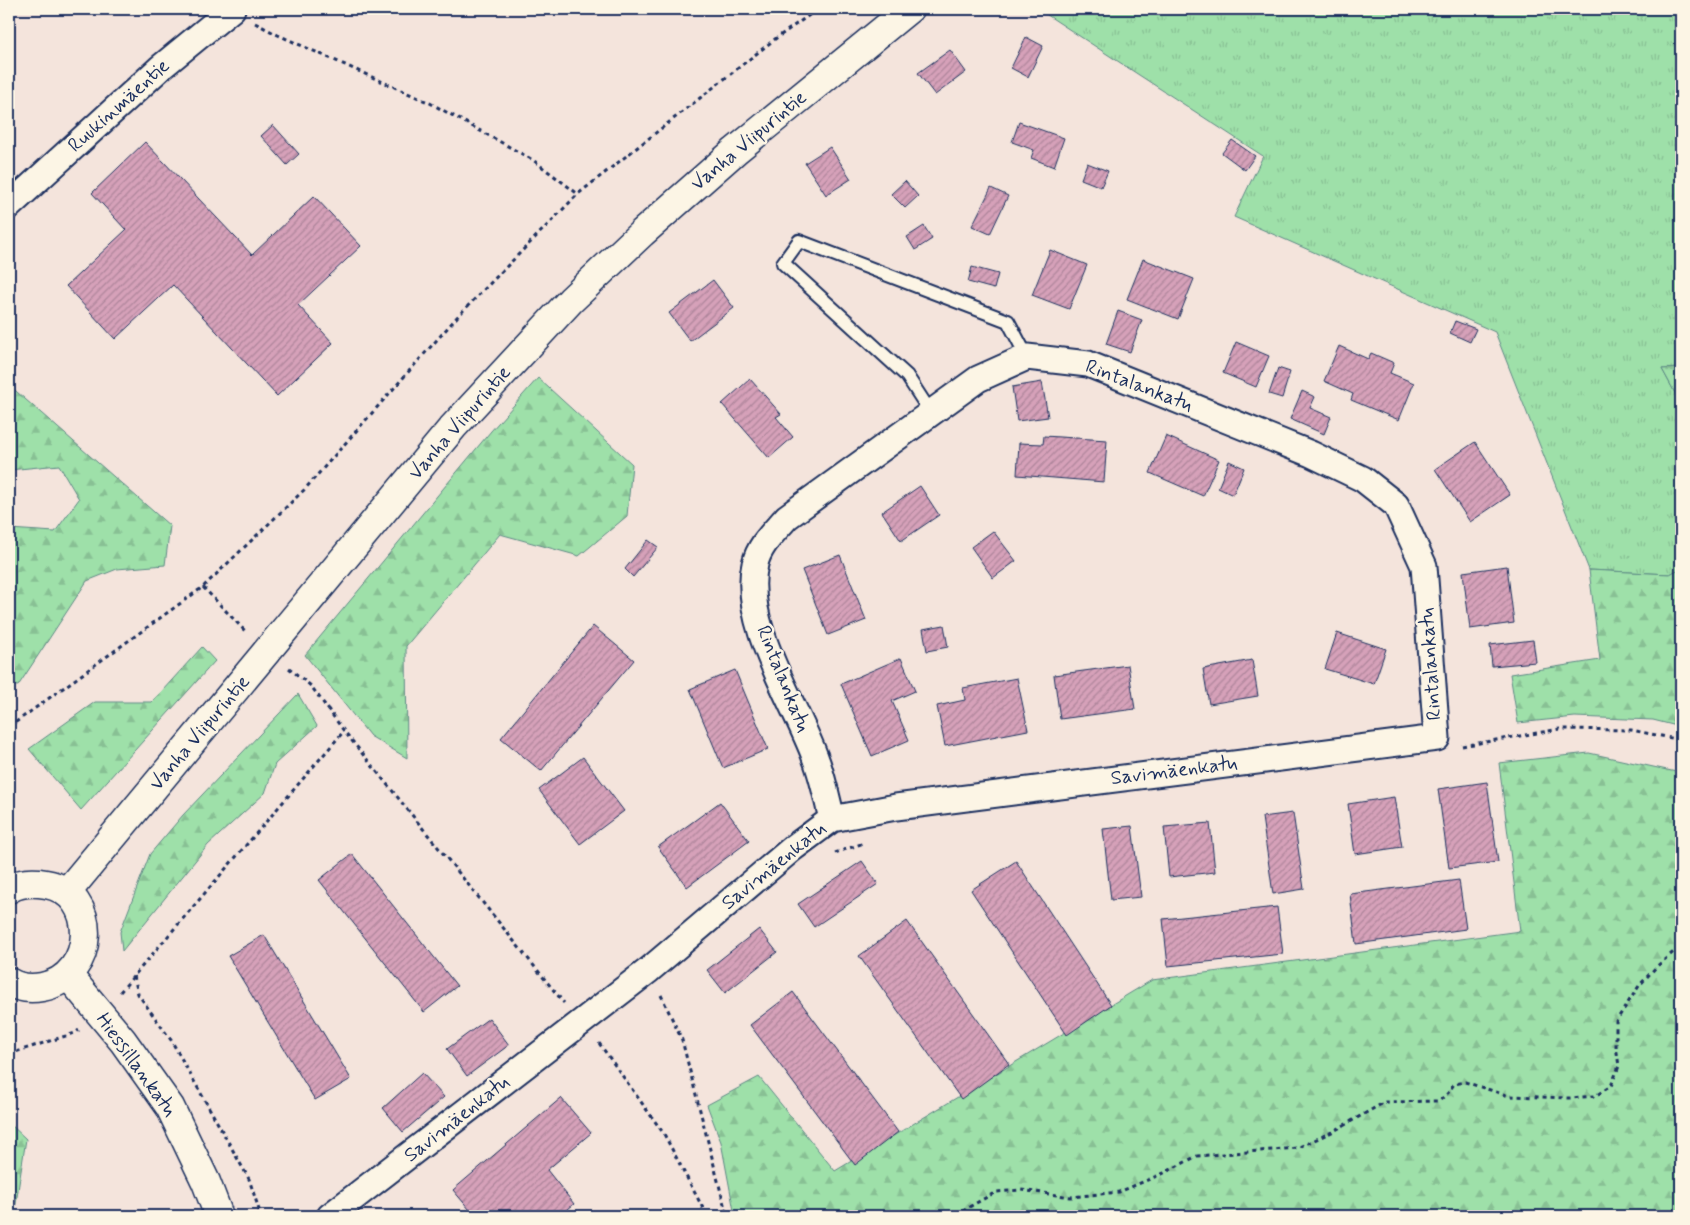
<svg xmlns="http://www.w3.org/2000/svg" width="1690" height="1225" font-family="Mynerve,sans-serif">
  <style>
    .grass { fill: url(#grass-tufts); stroke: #5c8884 }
    .forest { fill: url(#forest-firs); stroke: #5c8884 }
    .building { fill: url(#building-hatch); stroke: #1b2f5e }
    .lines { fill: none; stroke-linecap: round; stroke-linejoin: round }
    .service-casing { stroke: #1b2f5e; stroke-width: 16 }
    .minor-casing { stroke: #1b2f5e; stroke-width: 29 }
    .tertiary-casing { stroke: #1b2f5e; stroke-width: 31 }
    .secondary-casing { stroke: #1b2f5e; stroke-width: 31 }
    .path { stroke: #1b2f5e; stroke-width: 3; stroke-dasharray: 4 4; stroke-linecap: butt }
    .service { stroke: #fcf5e5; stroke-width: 12 }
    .minor { stroke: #fcf5e5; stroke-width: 25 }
    .tertiary { stroke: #fcf5e5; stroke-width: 28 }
    .secondary { stroke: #fcf5e5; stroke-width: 28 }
    .labels { text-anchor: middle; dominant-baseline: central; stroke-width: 5; stroke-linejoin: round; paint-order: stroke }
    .street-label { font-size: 20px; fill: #1b2f5e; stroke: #fcf5e5 }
  </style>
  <defs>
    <pattern id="grass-tufts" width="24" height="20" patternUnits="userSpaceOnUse" patternTransform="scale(1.25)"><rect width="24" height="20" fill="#9ee0a9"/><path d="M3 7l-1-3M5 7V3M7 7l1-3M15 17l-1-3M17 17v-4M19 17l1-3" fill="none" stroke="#88c094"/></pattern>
    <pattern id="forest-firs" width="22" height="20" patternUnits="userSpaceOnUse" patternTransform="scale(1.25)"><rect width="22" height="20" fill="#9ee0a9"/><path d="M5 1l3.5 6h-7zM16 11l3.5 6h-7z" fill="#88c094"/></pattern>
    <pattern id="building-hatch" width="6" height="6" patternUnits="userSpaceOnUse" patternTransform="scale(1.25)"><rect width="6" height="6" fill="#d6a1b9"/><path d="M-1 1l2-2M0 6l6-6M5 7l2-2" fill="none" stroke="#ad849a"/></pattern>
  </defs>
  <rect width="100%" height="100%" fill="#f4e4dc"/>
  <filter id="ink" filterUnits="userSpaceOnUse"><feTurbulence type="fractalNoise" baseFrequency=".02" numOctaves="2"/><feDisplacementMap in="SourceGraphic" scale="10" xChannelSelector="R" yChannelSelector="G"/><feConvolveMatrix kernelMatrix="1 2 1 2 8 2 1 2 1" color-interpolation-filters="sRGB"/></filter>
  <g filter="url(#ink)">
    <path class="grass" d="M1038,9h643v359l-19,1 19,35v164l-11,6 -81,-4 -94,-238 -261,-115 29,-61z"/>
    <path class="forest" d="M1681,368v36l-19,-35z
      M538,378l94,86 -5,52 -48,40 -79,-22 -94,112 1,112 -37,-22 -65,-81 186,-224z
      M9,385l161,141 -5,39 -48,4 -30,12 -69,105 -9,-1v-156l46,3 24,-33 -20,-34 -50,5z
      M1681,568v159l-28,-7 -78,-3 -57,6 -8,-49 90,-14 -11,-90 81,4z
      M202,647l13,14 -134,149 -52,-61 66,-47h57z
      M298,694l19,32 -42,38 -10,29 -57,52 -86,106 -2,-19 30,-78 33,-39z
      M1589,753l92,20v443h-946l-14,-74 -14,-37 52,-28 76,94 317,-191 368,-49 -21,-168z
      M9,1123l17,16 -12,77h-5z"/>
    <path class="building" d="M1026,37l17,9 -15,31 -17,-9z
      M950,50l16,22 -31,23 -17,-22z
      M1019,122l45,16 -10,29 -23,-9 3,-8 -22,-8z
      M273,125l26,29 -12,11 -26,-29z
      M1232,140l23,16 -10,14 -23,-17z
      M145,142l107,113 62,-59 47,50 -63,59 35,38 -56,53 -104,-111 -58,54 -49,-53 60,-56 -34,-37z
      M830,147l21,32 -25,16 -21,-32z
      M1087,163l21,8 -7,16 -20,-8z
      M905,181l13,15 -13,12 -14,-14z
      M991,188l17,8 -18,38 -18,-8z
      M924,226l8,13 -17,11 -8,-13z
      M1050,250l37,15 -18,44 -37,-14z
      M1143,259l51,20 -16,40 -51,-20z
      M972,267l26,7 -4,15 -26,-7z
      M713,280l21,28 -44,33 -21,-28z
      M1118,311l24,9 -12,32 -24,-8z
      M1455,321l21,8 -6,13 -20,-9z
      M1236,342l33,14 -13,31 -33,-14z
      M1339,346l29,13 3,-6 23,10 -4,10 24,10 -15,37 -48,-20 2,-6 -29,-13z
      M1278,368l12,4 -8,26 -13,-4z
      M750,379l31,35 -5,3 17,20 -24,21 -47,-54z
      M1042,382l6,35 -31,4 -5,-34z
      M1302,391l13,6 -5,11 21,9 -7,17 -34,-15z
      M1044,436l63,4 -3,42 -87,-7 2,-32 24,1z
      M1166,436l53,24 -16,36 -53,-23z
      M1475,442l35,53 -40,27 -35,-53z
      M1229,461l15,7 -11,27 -15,-7z
      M920,486l19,29 -38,26 -19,-29z
      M993,531l23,30 -23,17 -22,-31z
      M648,540l10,7 -25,30 -8,-8z
      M840,555l26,65 -38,15 -26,-65z
      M1507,566l7,57 -44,6 -7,-57z
      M944,625l4,22 -21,4 -4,-22z
      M593,626l41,34 -93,111 -40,-33z
      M1337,633l49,16 -12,35 -49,-15z
      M1533,640l3,22 -44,4 -2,-21z
      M901,658l14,33 -23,10 17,39 -37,16 -31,-72z
      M1252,660l6,36 -49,8 -6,-35z
      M1128,665l7,44 -75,10 -6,-44z
      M735,670l33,79 -45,19 -33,-79z
      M1017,678l11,52 -83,16 -8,-40 28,-6 -2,-12z
      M583,757l41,54 -44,33 -41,-54z
      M1487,782l11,80 -49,6 -11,-79z
      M1394,797l8,50 -47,7 -7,-50z
      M720,802l29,39 -62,46 -29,-40z
      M1293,813l11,76 -31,5 -11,-77z
      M1210,823l5,49 -46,5 -5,-50z
      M1132,826l9,71 -30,3 -8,-71z
      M352,854l105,132 -33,26 -105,-132z
      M862,861l16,23 -64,43 -16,-23z
      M1016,861l95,144 -44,30 -96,-145z
      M1459,880l7,49 -110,15 -6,-50z
      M1277,907l6,47 -115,12 -5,-47z
      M907,921l102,143 -48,35 -102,-143z
      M759,929l18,23 -52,41 -18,-23z
      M264,935l87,144 -36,21 -87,-144z
      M793,992l105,140 -43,33 -105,-140z
      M489,1018l20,27 -42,31 -20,-27z
      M422,1073l22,24 -41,35 -20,-24z
      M561,1098l30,35 -44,37 27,34 -7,6 6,6h-98l-22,-26z"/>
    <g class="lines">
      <g class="service-casing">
        <path id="service" d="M931,413l-24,-37 -124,-113 16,-22 209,80 19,36"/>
      </g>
      <g class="minor-casing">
        <path id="minor" d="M9,206l151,-138 72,-59
          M330,1216l319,-246 144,-122 39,-29 64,-12 541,-69 -13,-172 -28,-61 -33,-26 -52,-25 -223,-90 -61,-7 -49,22 -191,138c-12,14 -28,28 -32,47 -14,59 40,138 60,193 8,20 12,42 17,62"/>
      </g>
      <g class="tertiary-casing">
        <path id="tertiary" d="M67,892l386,-465 118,-127 71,-67 93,-82 174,-142
          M68,975l55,66 47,66 36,75 13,34"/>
      </g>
      <g class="secondary-casing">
        <path id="secondary" d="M9,889c11,-7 25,-7 37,-5 54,9 51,93 -4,103 -11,2 -23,1 -33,-5"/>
      </g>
      <path class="path" d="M255,23l23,12 152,68 103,57 45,34
        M203,587l43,45
        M289,668l22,18 33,45 220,272
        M9,727l194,-140 101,-97 153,-173 121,-123 197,-155 43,-30
        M1462,746l98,-17 71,1 50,10
        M835,853l29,-10
        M134,976l4,18 33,46 78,139 12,37
        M120,992l224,-261
        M661,995l21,45 45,176
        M599,1043l65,91 43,82
        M9,1054l66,-21 4,-3
        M956,1216l13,-9 27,-15 25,-2 50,7 48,-5 45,-19 33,-17 100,-8 37,-17 51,-29 54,-1 9,-8 6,-9 11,-2 44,14 61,2 25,-2 16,-10 8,-20 -3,-20v-25l23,-35 17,-19 21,-18 4,-8"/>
      <use href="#service" class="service"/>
      <use href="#minor" class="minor"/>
      <use href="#tertiary" class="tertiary"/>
      <use href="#secondary" class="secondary"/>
    </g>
  </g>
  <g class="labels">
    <g class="street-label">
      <text transform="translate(119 106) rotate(-42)">Ruukinmäentie</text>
      <text transform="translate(749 141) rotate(-40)">Vanha Viipurintie</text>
      <text transform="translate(1139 386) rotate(21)">Rintalankatu</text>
      <text transform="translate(460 423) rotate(-49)">Vanha Viipurintie</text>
      <text transform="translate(1431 664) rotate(-94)">Rintalankatu</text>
      <text transform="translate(783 679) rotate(68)">Rintalankatu</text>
      <text transform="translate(200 733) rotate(-50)">Vanha Viipurintie</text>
      <text transform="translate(1174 771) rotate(-7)">Savimäenkatu</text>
      <text transform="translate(774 866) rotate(-39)">Savimäenkatu</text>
      <text transform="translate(136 1065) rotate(54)">Hiessillankatu</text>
      <text transform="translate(457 1119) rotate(-38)">Savimäenkatu</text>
    </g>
  </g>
  <rect width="1690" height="1225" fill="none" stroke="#fcf5e5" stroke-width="30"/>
  <rect x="15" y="15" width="1660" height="1195" fill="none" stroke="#1b2f5e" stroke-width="2" filter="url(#ink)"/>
</svg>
